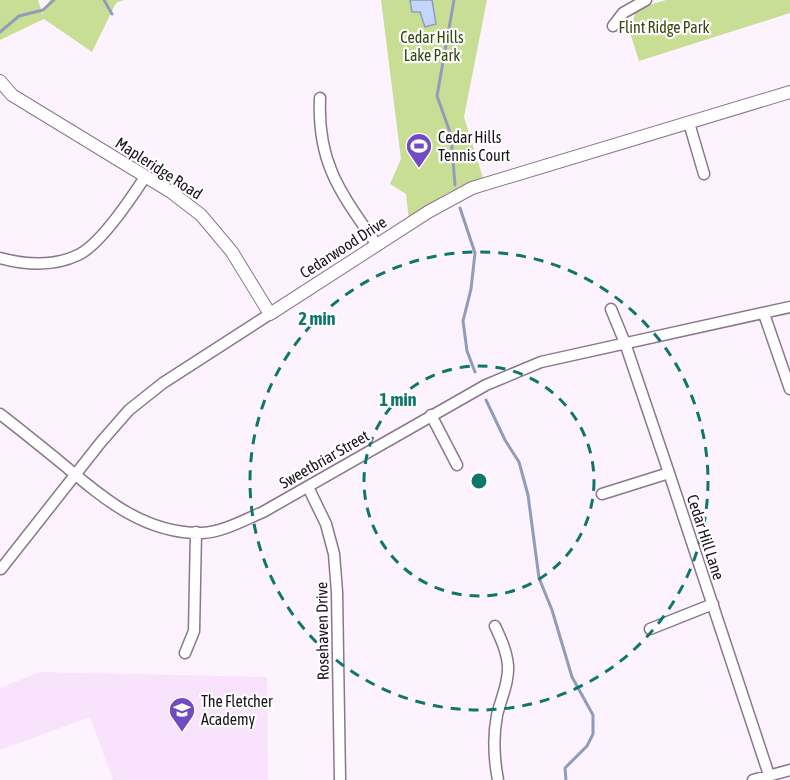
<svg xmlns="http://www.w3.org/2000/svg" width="790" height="780" font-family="'Asap Condensed',sans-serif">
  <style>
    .built { fill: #f9e2fc }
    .green { fill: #c9de95 }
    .water { fill: #c3d6fe; stroke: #919cba; stroke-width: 1.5 }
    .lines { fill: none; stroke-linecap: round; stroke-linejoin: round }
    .stream { stroke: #919cba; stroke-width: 3 }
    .minor-casing { stroke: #8b768e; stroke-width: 13 }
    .tertiary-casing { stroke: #8b768e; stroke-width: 14 }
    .minor { stroke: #fff; stroke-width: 10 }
    .tertiary { stroke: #fff; stroke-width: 12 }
    .ring { fill: none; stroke: #0f766e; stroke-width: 3; stroke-dasharray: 10 8 }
    .labels { text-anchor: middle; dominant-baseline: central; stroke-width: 4.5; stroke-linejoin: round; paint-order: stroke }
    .park-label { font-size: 16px; fill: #38450f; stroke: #fff }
    .poi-label { font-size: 16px; fill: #1b131c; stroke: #fff; text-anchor: start }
    .street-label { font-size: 16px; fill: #1b131c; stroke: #fff }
    .centre { fill: #0f766e; stroke: #fff; stroke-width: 3 }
    .ring-label { font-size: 18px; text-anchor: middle; font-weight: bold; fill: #0f766e; stroke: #fff; stroke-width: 4.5; stroke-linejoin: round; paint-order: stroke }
  </style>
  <rect width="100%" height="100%" fill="#fdf3fe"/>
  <path class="built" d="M40,672l227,5 1,103h-155l-23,-63 -90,33v-62z"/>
  <path class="green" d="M0,0h38l5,15v-5l7,-10h74l-8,3 -24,49 -48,-33 -44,21z
    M381,0h106l-23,117 19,61 -36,15 -38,28 -3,-27 -16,-10 11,-25z
    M666,0h124v13l-151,48 -9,-28 6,-24z"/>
  <path class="water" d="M410,0h22l4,24 -11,3 -5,-15h-8z"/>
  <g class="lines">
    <path class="stream" d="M104,0l8,14
      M454,0l-17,96 14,39 4,50
      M0,32l19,-16 24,-6 11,-10
      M460,208l15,45 -4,36 -8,32 4,30 8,21
      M486,400l19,40 14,22 9,33 11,83 13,32 20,67 21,38v19l-6,12 -22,22 1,12"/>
    <g class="minor-casing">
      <path id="minor" d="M613,26l10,-13 23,-13
        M320,98c-3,66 21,95 57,147
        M689,123l15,51
        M0,258c26,7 53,9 78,-3 22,-10 54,-58 67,-78
        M611,309l14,34 44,130 100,302
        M764,314l26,75
        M0,414c22,17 43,34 65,52 40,34 81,68 137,67 21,-1 42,-13 61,-21l223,-127 55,-23 249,-55
        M431,415l26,50
        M308,487l18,37 8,30 3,38 3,188
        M602,494l67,-21
        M1,569l100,-127 28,-32 34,-27 107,-69
        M495,626c6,13 12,26 13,40 1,16 -7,33 -11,49 -4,21 -3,44 1,65
        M650,629l63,-25
        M185,653l9,-22 2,-99
        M753,780l37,-10"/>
    </g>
    <g class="tertiary-casing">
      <path id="tertiary" d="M0,81l12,14 159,97 30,23 31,37 38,62 158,-102 44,-24 318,-96"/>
    </g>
    <use href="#minor" class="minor"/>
    <use href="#tertiary" class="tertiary"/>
  </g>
  <g class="ring">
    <circle cx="479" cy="481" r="115"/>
    <circle cx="479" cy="481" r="229"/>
  </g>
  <defs>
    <g id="stadium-pin" transform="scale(1.35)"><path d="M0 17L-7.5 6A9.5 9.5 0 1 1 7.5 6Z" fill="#724ac2" stroke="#fff"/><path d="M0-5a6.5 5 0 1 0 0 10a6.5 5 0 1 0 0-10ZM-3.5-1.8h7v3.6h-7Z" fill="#fff"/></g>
    <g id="school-pin" transform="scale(1.35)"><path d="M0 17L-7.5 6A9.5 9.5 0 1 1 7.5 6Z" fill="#724ac2" stroke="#fff"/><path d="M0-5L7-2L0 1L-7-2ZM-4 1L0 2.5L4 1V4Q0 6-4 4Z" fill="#fff"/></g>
  </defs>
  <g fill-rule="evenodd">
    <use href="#stadium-pin" x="419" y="146"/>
    <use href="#school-pin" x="182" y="710"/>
  </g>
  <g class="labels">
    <g class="park-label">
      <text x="664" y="27">Flint Ridge Park</text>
      <text x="432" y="37">Cedar Hills<tspan x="432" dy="18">Lake Park</tspan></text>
    </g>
    <g class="poi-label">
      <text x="438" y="137">Cedar Hills<tspan x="438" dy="18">Tennis Court</tspan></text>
      <text x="201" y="701">The Fletcher<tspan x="201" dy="18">Academy</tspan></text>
    </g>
    <g class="street-label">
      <text transform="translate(159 168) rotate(33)">Mapleridge Road</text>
      <text transform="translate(343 247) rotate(-33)">Cedarwood Drive</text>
      <text transform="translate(324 459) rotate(-30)">Sweetbriar Street</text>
      <text transform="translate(706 537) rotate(72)">Cedar Hill Lane</text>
      <text transform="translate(322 631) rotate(-91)">Rosehaven Drive</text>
    </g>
  </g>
  <circle cx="479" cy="481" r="9" class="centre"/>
  <g class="ring-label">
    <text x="317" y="325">2 min</text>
    <text x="398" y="406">1 min</text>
  </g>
</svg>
